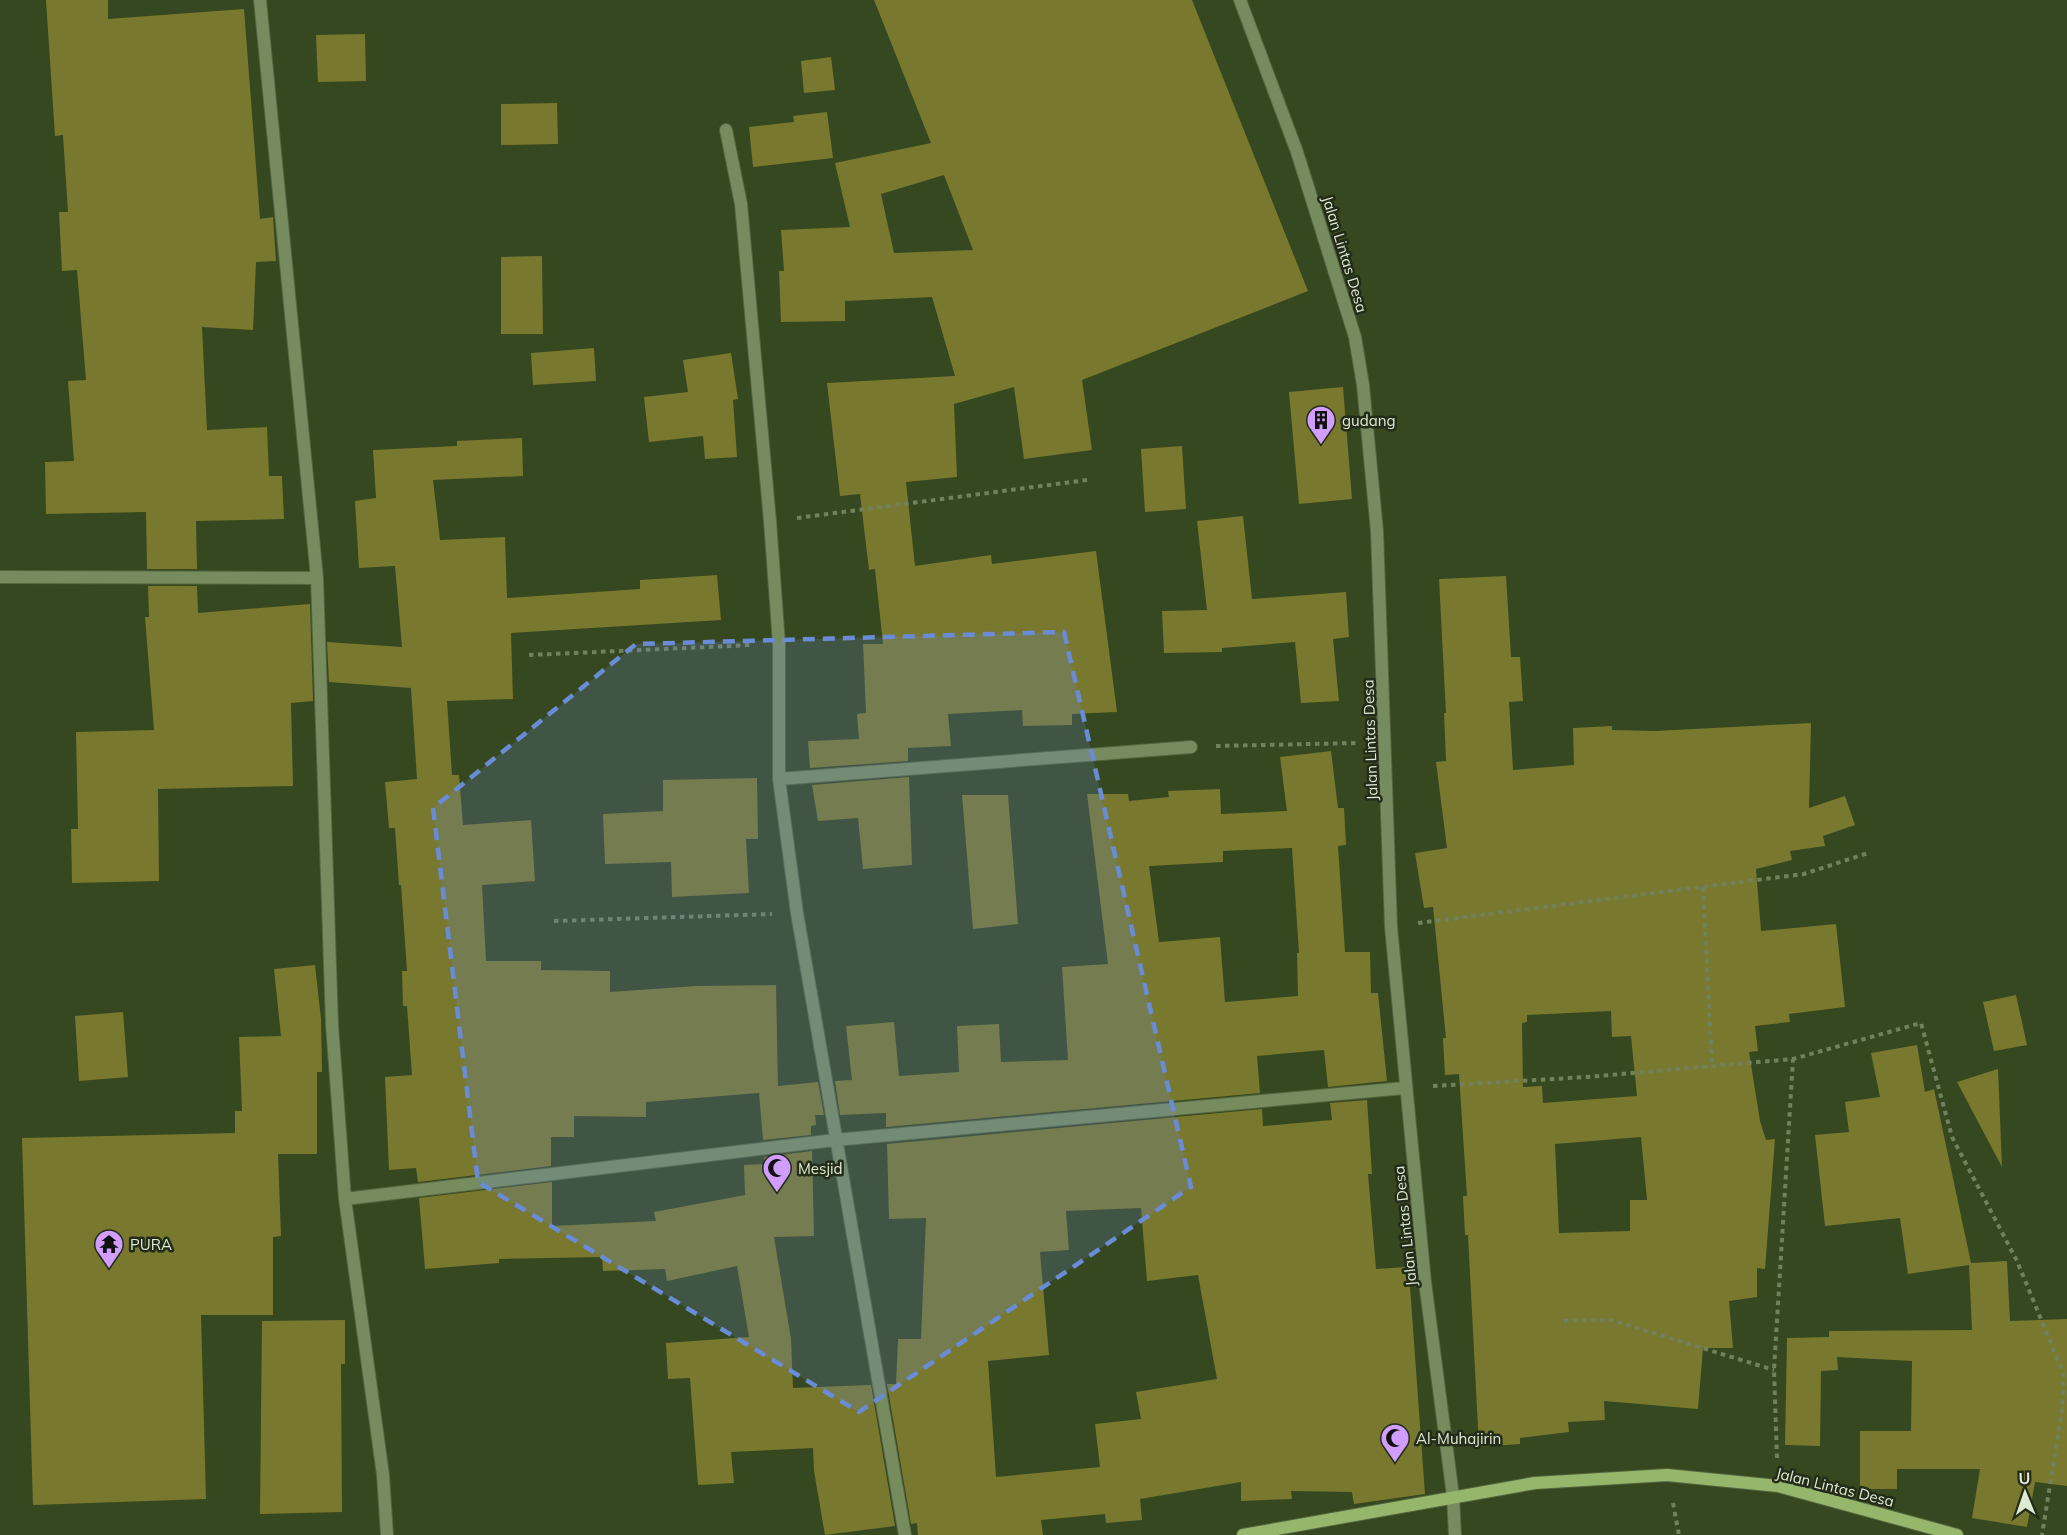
<svg xmlns="http://www.w3.org/2000/svg" width="2067" height="1535" font-family="Mulish,sans-serif">
  <style>
    .building { fill: #79782f; fill-rule: evenodd }
    .lines { fill: none; stroke-linecap: round; stroke-linejoin: round }
    .street-casing { stroke: #54653f; stroke-width: 14 }
    .secondary-casing { stroke: #54653f; stroke-width: 14 }
    .path { stroke: #71815e; stroke-width: 4; stroke-dasharray: 4.5 4.5; stroke-linecap: butt }
    .street { stroke: #778c5e; stroke-width: 12 }
    .secondary { stroke: #95b66b; stroke-width: 12 }
    .marked { fill: #6a8cd6; fill-opacity: 0.2; stroke: #6a8cd6; stroke-width: 4.5; stroke-dasharray: 12 8; stroke-linejoin: round }
    .labels { text-anchor: middle; dominant-baseline: central; stroke-width: 5; stroke-linejoin: round; paint-order: stroke }
    .street-label { font-size: 15px; fill: #deead2; stroke: #232b19 }
    .poi-label { font-size: 15px; fill: #deead2; stroke: #232b19; text-anchor: start }
  </style>
  <rect width="100%" height="100%" fill="#36481f"/>
  <path class="building" d="M46,0h62v19l136,-10 16,210 13,-2 3,44 -20,1 -3,68 -51,-3 5,103 60,-3 2,49h13l2,43 -88,2 1,48h-50l-1,-57 -100,2 -1,-52 29,-1 -6,-80 18,-1 -9,-110 -15,1 -3,-59h9l-5,-77 -8,1z
    M874,0h318l116,291 -226,89 10,70 -68,9 -10,-72 -60,17 3,73 -51,5 9,84 76,-11 1,9 104,-13 21,161 -45,2v11l-49,1 -1,-16 -74,4 3,32 -43,2v13l-98,7 -2,-27 51,-2 -2,-25 9,-1 -3,-69h20l-8,-75 -6,1 -9,-76 -20,2 -13,-113 128,-7 -23,-79 -87,4v20l-64,1 -2,-51h5l-3,-41 69,-3 -15,-64 96,-20zM944,175l29,75 -79,3 -13,-59z
    M365,34l1,47 -48,1 -2,-47z
    M831,57l4,33 -31,3 -3,-32z
    M557,103l1,41 -57,1v-41z
    M827,112l6,46 -80,9 -4,-40 45,-5 -1,-6z
    M542,256l1,78h-42v-77z
    M594,348l2,33 -63,4 -2,-32z
    M731,353l7,46 -5,1 4,57 -32,2 -2,-23 -54,6 -5,-45 44,-5 -5,-32z
    M1343,387l9,112 -53,5 -10,-112z
    M522,438l1,38 -90,4 7,60 65,-3 2,61 133,-9v-9l77,-5 4,45 -210,13 2,66 -66,2 5,74h7l4,50 68,-5 4,61 -53,4 4,76h55v9l69,1v21l86,-6 80,-1 2,101 40,-4 6,33h-9l1,10 -5,1v9l-48,5 -4,-47 -113,9v15l-72,-1v21h-23v29l-133,16 -2,-14 -27,2 -4,-93 27,-2 -5,-69h-4l-1,-35h5l-6,-86h-2l-4,-57h-6l-4,-46 32,-3 -6,-91 -82,-6 -2,-40 75,5 -7,-81 -36,2 -4,-67 21,-3 -3,-48 84,-4v-5z
    M1182,446l4,63 -41,3 -4,-63z
    M1243,516l9,83 94,-7 3,45 -16,2 6,62 -38,2 -6,-61 -73,6v4l-58,1 -2,-42 45,-1 -10,-89z
    M1506,576l5,81h9l3,44 -14,1 4,68 61,-5 -1,-37 39,-2v4l44,1 155,-8 -2,85 36,-12 10,29 -32,11 2,10 -35,5 2,9 -36,9 5,62 75,-7 9,83 -56,7 1,8 -35,4 3,25 -9,1 11,69 6,19 9,-1 -10,130 -8,-1v29l-28,4 4,47h-30l-5,61 -94,-8 1,19 -37,2 1,10 -49,6v6l-41,3 -11,-212h-3l-2,-39h4l-8,-122 -14,1 -2,-37h3l-13,-131 -9,1 -9,-55 32,-5 -11,-86 10,-1 -2,-48h2l-7,-134zM1611,1011l1,26 19,-1 6,60 -94,7 -1,-17 -19,1 -1,-64 5,-1v-7zM1641,1137l6,63h-17v31l-71,2 -4,-89z
    M148,586h49l1,27 112,-9 3,97 -22,2 2,83 -135,3 1,92 -87,2 -1,-54h7l-2,-97 78,-2 -9,-113h4z
    M1331,751l7,57h6l2,37 -8,1 7,106h25l1,41h7l9,88 -59,6 -4,-37 -67,6 3,37 -374,34v-14l-46,2 -5,-34 17,-1 -6,-54 48,-4 5,54 60,-4 -2,-46 42,-2 2,38 67,-2 -6,-93 46,-3 -21,-170h41l1,7 40,-4 -1,-6 52,-2 1,25 66,-3 -7,-54zM1292,848l7,105h-2l1,43 -73,6 -5,-65 -61,5 -10,-76 74,-4v-11z
    M909,777l3,88 -49,4 -5,-51 -40,3 -6,-36z
    M757,778l1,61h-12l3,54 -77,4 -1,-35 -66,2 -2,-50 60,-3v-31z
    M962,795h46l10,129 -45,5z
    M315,965l6,54 1,53h-5v82h-39l3,82 -8,1v78h-72l5,184 -173,6 -11,-367 213,-5v-22h7l-3,-74 42,-1 -7,-67z
    M2016,995l11,50 -33,6 -11,-49z
    M123,1012l5,65 -49,4 -4,-65z
    M1917,1045l8,47 9,-3 37,174 36,-2 3,60 57,-2v167l-32,-4 -8,45 -55,-9 8,-49h-83v20h-37v-58h51l1,-70 -75,-4 1,13 -17,1 -1,75 -35,-1 2,-107 42,-1v-6l143,-1 -3,-65 -61,9 -8,-56 -75,8 -10,-91 34,-3 -4,-30 35,-5 -9,-44z
    M1998,1069l4,98 -45,-85z
    M1367,1100l5,74h-4l8,95 31,-2 2,6 16,221 -71,10 -2,-12 -61,-1 1,8 -51,2v-19l-101,17 2,21 -36,3 -1,-9 -64,6 2,15h-125l-1,-12 -6,1 -24,-140h9l2,-45h23l5,-121 -37,1 -2,-75 375,-35 1,17 69,-6 -2,-17zM1141,1208l6,73 51,-6 19,104 -81,13 5,27 -46,5 5,43 -104,10 -8,-116 61,-6 -9,-103 29,-2 -3,-39z
    M812,1151l2,85 -40,1 17,102 2,49 78,-3 24,141 -70,9 -11,-64 -1,-23 -82,4 3,31 -36,2 -8,-107 -22,1 -2,-36 83,-6 -12,-71 -70,15 -2,-12 -62,2 -1,-14 -103,2v4l-74,6 -6,-71 133,-16v44l104,-5 -2,-9 91,-17 -1,-30 21,-1 -1,-7z
    M345,1320v44h-4l1,148 -82,2 2,-193z"/>
  <g class="lines">
    <g class="street-casing">
      <path id="street" d="M260,0l57,578 15,447 13,174 38,276 4,60
        M1240,0l57,152 58,185 8,48 14,146 14,396 34,355 28,214 2,39
        M726,130l15,74 29,317 9,123v135
        M0,577l317,1
        M345,1199l490,-59 570,-52
        M905,1535l-108,-622 -18,-134 412,-32"/>
    </g>
    <g class="secondary-casing">
      <path id="secondary" d="M1243,1535l292,-52 132,-8 111,11 179,49"/>
    </g>
    <path class="path" d="M797,518l290,-38
      M529,655l223,-10
      M1216,746l143,-3
      M1703,887l9,179
      M554,921l218,-7
      M1418,923l386,-49 64,-21
      M1433,1086l154,-9 206,-18 128,-36 31,114 65,124 47,114 -2,35 -20,125
      M1564,1321l47,-1 163,50
      M1777,1458l-3,-88 19,-311
      M1673,1503l6,32"/>
    <use href="#street" class="street"/>
    <use href="#secondary" class="secondary"/>
  </g>
  <path class="marked" d="M1064,632l127,555 -332,225 -381,-230 -45,-374 203,-164z"/>
  <defs>
    <g id="building-pin" transform="scale(1.5)"><path d="M0 17L-7.5 6A9.5 9.5 0 1 1 7.5 6Z" fill="#d19dfe" stroke="#232b19"/><path d="M-4-6H4V6H1V3H-1V6H-4ZM-2.5-4.3h1.7v1.8h-1.7ZM.8-4.3h1.7v1.8H.8ZM-2.5-1h1.7V.8h-1.7ZM.8-1h1.7V.8H.8Z" fill="#111"/></g>
    <g id="mosque-pin" transform="scale(1.5)"><path d="M0 17L-7.5 6A9.5 9.5 0 1 1 7.5 6Z" fill="#d19dfe" stroke="#232b19"/><path d="M3.5-4.9A6 6 0 1 0 3.5 4.9A5 5 0 1 1 3.5-4.9Z" fill="#111"/></g>
    <g id="temple-pin" transform="scale(1.5)"><path d="M0 17L-7.5 6A9.5 9.5 0 1 1 7.5 6Z" fill="#d19dfe" stroke="#232b19"/><path d="M0-6L5-2H3V0L6.5 2.5H4V6H1.5V3h-3V6H-4V2.5H-6.5L-3 0V-2H-5Z" fill="#111"/></g>
  </defs>
  <g fill-rule="evenodd">
    <use href="#building-pin" x="1321" y="420"/>
    <use href="#mosque-pin" x="777" y="1168"/>
    <use href="#temple-pin" x="109" y="1244"/>
    <use href="#mosque-pin" x="1395" y="1438"/>
  </g>
  <g class="labels">
    <g class="street-label">
      <text transform="translate(1345 254) rotate(73)">Jalan Lintas Desa</text>
      <text transform="translate(1370 740) rotate(-92)">Jalan Lintas Desa</text>
      <text transform="translate(1405 1226) rotate(-96)">Jalan Lintas Desa</text>
      <text transform="translate(1835 1487) rotate(14)">Jalan Lintas Desa</text>
    </g>
    <g class="poi-label">
      <text x="1342" y="420">gudang</text>
      <text x="798" y="1168">Mesjid</text>
      <text x="130" y="1244">PURA</text>
      <text x="1416" y="1438">Al-Muhajirin</text>
    </g>
  </g>
  <g transform="translate(2025 1493) rotate(358)" stroke="#232b19" stroke-width="4.5" paint-order="stroke">
  <path d="M0-4.5L10 22L0 15L-10 22Z" fill="#deead2"/>
  <text y="-9" font-size="16" font-weight="bold" text-anchor="middle" fill="#deead2">U</text>
  </g>
</svg>
